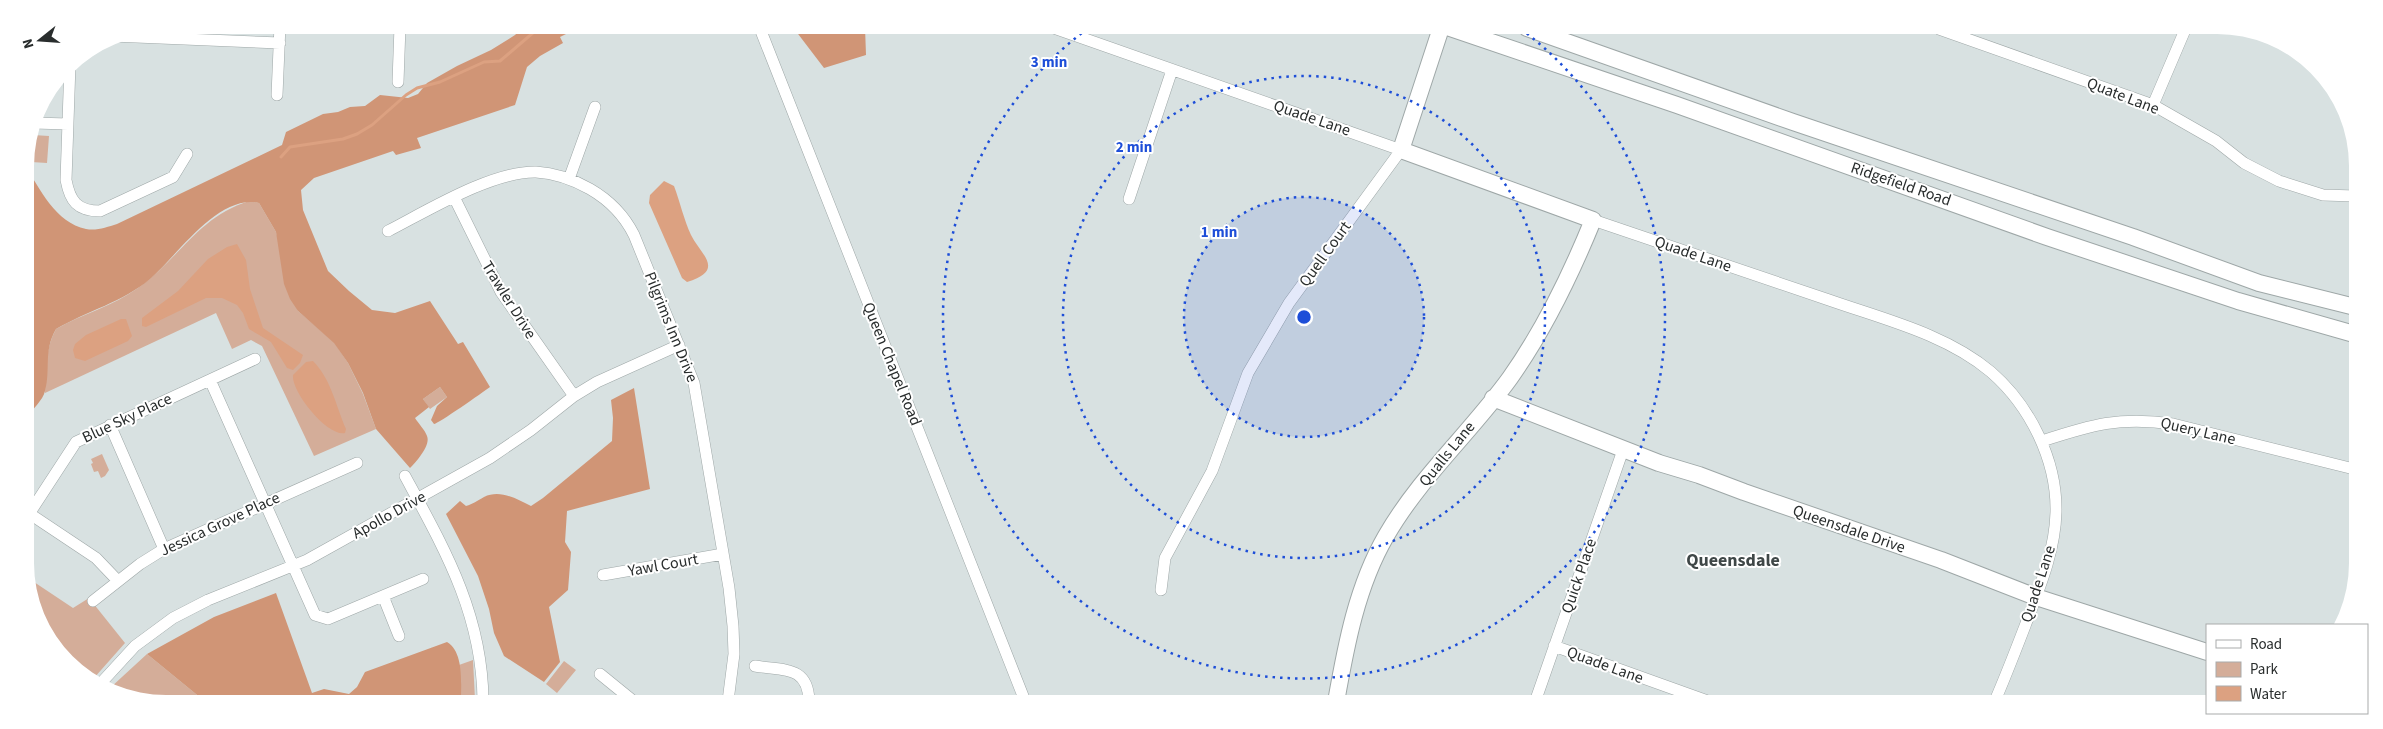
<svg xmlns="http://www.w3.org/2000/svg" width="2383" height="729" font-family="'Source Sans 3',sans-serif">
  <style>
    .green { fill: #d4ad99 }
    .forest { fill: #d09576 }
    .water { fill: #dca181 }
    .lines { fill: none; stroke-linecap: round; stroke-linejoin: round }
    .stream { stroke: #dca181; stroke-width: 3 }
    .street-casing { stroke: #9ea7a7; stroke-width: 12 }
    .secondary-casing { stroke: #9ea7a7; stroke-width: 18 }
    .street { stroke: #fff; stroke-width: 11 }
    .secondary { stroke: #fff; stroke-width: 16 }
    .ring { fill: none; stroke: #1d4ed8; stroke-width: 2.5; stroke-dasharray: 2.5 5 }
    .labels { text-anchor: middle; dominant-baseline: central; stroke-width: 4; stroke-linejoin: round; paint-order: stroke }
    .street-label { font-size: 16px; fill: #292d2d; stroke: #fff }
    .neighbourhood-label { font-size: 18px; font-weight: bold; fill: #3f4747; stroke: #fff }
    .centre { fill: #1d4ed8; stroke: #fff; stroke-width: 2.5 }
    .ring-label { font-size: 15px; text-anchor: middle; font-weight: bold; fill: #1d4ed8; stroke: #fff; stroke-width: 4; stroke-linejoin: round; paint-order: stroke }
  </style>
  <rect width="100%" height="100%" fill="#d8e1e1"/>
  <path class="green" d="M33,135l16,1 -2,27 -16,-1z
    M249,201l10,2 17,29 22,79 36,31 14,21 15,31 13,35 -62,27 -52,-110 -11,-6 -19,9 -16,-36 -171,80c1,-23 0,-44 11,-64 26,-15 57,-23 82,-41 42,-30 60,-71 111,-87z
    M440,387l7,10 -17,12 -7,-10z
    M102,454l7,16 -4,6 -4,2 -3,-7 -4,1 -3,-8 2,-1 -2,-4z
    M28,578l45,30 16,-10 36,45 -31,35 -28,-16 -38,-72z
    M147,654l55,45h-72l-20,-11z
    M473,660l2,40h-114z
    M564,661l12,9 -19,23 -11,-9z"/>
  <path class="forest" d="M524,26h58l-22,11 3,6 -23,13 -13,11 -12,38 -98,33 4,10 -25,7 -3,-4 -79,27 -13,12 2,20 25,61 21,20 23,19 23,3 35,-12 28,43 5,-2 27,45c-7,5 -52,37 -56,37l-3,-4 6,-14 10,-9 -7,-10 -17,12 6,8 -14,11c3,5 10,12 12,18 4,9 -11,26 -17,32l-34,-39 -13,-36 -15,-30 -14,-20 -36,-32 -8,-12 -6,-15 -8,-52 -17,-29c-41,-9 -81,52 -109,76 -27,23 -63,32 -94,50 -13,23 -5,39 -11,62 -2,9 -13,19 -18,26l-2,-252c14,23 31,58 61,64 11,2 21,-2 31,-5l165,-79 4,-13 37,-18 15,-2 12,-5 15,-1 15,-11 28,3 10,-4 9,-11 30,-17 34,-16 24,-15z
    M792,26l73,1 1,28 -42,13z
    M634,388l16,101 -83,22 -2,31 6,10 -3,38 -19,17 11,55 -16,20 -40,-26 -10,-23 -5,-24 -11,-33 -32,-62 14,-13 6,5c7,-2 11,-5 18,-9 16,-8 33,2 47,9l12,-8 69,-57 1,-23 -2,-18z
    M276,593l36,100 12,-4 25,5 8,-7 8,-15 82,-30c17,10 14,41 14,58l-259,-1 -55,-45 67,-37z"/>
  <path class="water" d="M664,181l10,5c6,16 10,34 17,49 10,20 35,35 -4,47l-5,-4 -33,-75 1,-8z
    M237,244l9,16 4,29 13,39 40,27 -3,8 -7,7 -6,-2 -16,-26 -22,-13 -6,-16 -6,-8 -15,-7h-16l-60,29 -4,-1v-8l36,-27 30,-32 19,-12z
    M121,319h5l6,17 -4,5 -43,20 -10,-3 -2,-8 2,-6 11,-9z
    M313,361c18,18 23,45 33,68l-1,4c-17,4 -54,-41 -52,-58l13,-13z"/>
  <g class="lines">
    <path class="stream" d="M281,157l9,-10 53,-8 14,-5 15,-9 34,-30 11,-7 23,-6 44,-20 16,-1 41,-35"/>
    <g class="street-casing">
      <path id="street" d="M759,26l266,675
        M1051,27l350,123 -112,153 -41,70 -36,98 -47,87 -4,32
        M1939,29l214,76 63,36 28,22 35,18 44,14 32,1
        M112,36l168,7
        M70,64l-4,116c4,21 11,31 34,31l73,-34 14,-23
        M398,82l2,-56
        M277,95l3,-70
        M2153,105l32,-75
        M34,123l34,1
        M569,179l26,-72
        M454,197l47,95 73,104
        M1129,199l43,-129
        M1593,220c78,26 157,53 236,80 54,19 117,34 162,72 39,34 66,88 65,140 -1,40 -17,77 -31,114 -10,26 -20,52 -31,77
        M388,231c39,-20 104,-60 148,-59 18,1 38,8 54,17 19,11 34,26 44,46l60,148 35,205 4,38 1,28 -6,47
        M210,380l105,235 13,4 95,-40
        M110,425l54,124
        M2042,441c49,-16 78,-25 131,-17l181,45
        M405,476c40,74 77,138 78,224
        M27,512l69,46 22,23
        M29,514l47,-72 179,-83
        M603,575l120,-21
        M383,596l16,40
        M93,601l47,-37 24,-15 193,-86
        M1554,646l159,57
        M755,666c28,5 53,-1 54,35
        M600,674l32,26
        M101,683l34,-37 38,-28 35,-18 99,-40 183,-102 41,-28 43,-34 23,-14 82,-37
        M1535,702l88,-252"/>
    </g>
    <g class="secondary-casing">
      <path id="secondary" d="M1450,28l227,77 370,132 191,64 116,33
        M1527,28l266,94 340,115 126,46 96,24
        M1493,398l166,65 40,12 45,17 197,68 95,37 171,55
        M1336,702c10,-57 21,-116 50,-166 34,-59 85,-104 124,-158 34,-48 61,-104 83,-158l-192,-70 40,-122"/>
    </g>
    <use href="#street" class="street"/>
    <use href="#secondary" class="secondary"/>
  </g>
  <circle cx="1304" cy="317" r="120" fill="#1d4ed8" fill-opacity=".12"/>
  <g class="ring">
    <circle cx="1304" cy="317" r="120"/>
    <circle cx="1304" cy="317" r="241"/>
    <path d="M1521 29A361 361 0 1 1 1087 29"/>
  </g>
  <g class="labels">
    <g class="street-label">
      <text transform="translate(2123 96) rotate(21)">Quate Lane</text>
      <text transform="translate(1312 118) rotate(19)">Quade Lane</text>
      <text transform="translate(1901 184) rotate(19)">Ridgefield Road</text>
      <text transform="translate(1325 254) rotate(-54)">Quell Court</text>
      <text transform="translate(1693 254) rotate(19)">Quade Lane</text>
      <text transform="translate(509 300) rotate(58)">Trawler Drive</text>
      <text transform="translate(671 327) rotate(68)">Pilgrims Inn Drive</text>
      <text transform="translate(892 364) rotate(68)">Queen Chapel Road</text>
      <text transform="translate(127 418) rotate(-25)">Blue Sky Place</text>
      <text transform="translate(2198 431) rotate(13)">Query Lane</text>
      <text transform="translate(1447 454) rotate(-51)">Qualls Lane</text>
      <text transform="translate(389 515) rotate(-29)">Apollo Drive</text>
      <text transform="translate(220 524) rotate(-25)">Jessica Grove Place</text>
      <text transform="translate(1849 529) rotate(19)">Queensdale Drive</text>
      <text transform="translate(663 565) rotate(-10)">Yawl Court</text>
      <text transform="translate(1579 576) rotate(-71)">Quick Place</text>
      <text transform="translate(2038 584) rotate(-72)">Quade Lane</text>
      <text transform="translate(1605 665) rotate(20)">Quade Lane</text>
    </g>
    <g class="neighbourhood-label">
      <text x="1733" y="560">Queensdale</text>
    </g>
  </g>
  <path d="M0 0H2383V729H0ZM166 34H2217A132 132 0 0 1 2349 166V563A132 132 0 0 1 2217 695H166A132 132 0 0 1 34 563V166A132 132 0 0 1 166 34Z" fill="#fff" fill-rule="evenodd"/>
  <circle cx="1304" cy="317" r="8" class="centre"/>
  <g class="ring-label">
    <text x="1049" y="67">3 min</text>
    <text x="1134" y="152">2 min</text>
    <text x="1219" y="237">1 min</text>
  </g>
  <rect x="2206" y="624" width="162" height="90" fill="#ffffff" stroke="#a9abab"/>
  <rect x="2216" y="640" width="25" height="8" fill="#ffffff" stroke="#a9abab"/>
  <text x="2250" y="649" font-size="15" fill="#292d2d">Road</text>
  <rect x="2216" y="662" width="25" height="15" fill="#d4ad99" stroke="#a9abab"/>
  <text x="2250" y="674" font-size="15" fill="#292d2d">Park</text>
  <rect x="2216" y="686" width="25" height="15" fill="#dca181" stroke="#a9abab"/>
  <text x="2250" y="699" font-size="15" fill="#292d2d">Water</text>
  <g transform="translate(40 40) rotate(253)" stroke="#ffffff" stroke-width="4" paint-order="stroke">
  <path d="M0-4L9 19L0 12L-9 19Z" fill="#292d2d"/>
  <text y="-8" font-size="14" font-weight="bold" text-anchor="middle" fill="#292d2d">N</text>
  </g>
</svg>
